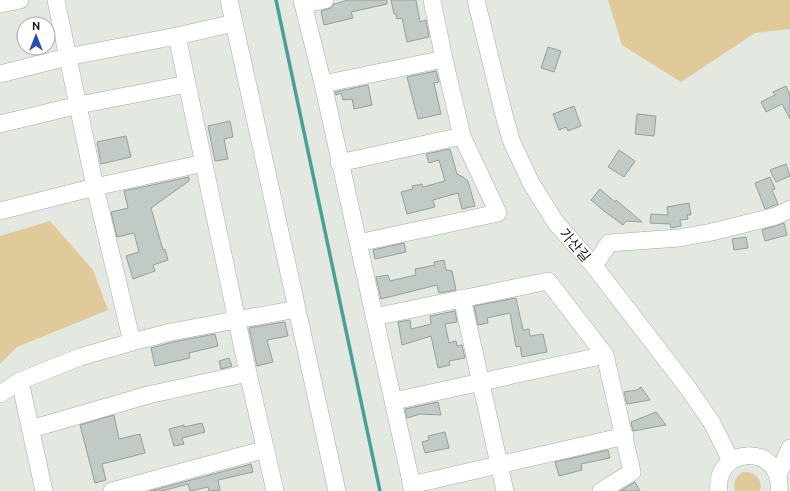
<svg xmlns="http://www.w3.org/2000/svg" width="790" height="491" font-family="Ubuntu,'Noto Sans KR',sans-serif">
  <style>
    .green { fill: #e1ca9a }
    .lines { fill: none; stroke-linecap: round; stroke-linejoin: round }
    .stream { stroke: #48a098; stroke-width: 3.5 }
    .building { fill: #c2cac5; stroke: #979f9b }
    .minor-casing { stroke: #a5aaa3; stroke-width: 18 }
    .minor { stroke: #fff; stroke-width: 17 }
    .labels { text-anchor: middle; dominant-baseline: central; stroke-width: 3.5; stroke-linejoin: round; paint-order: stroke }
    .street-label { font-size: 14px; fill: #171816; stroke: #fff }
  </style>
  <rect width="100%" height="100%" fill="#e3e8e1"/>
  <path class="green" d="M608,0h182v29l-35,4 -74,49 -59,-37z
    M50,221l43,49 15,40 -91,37 -17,17v-128z
    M743,472c12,-1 20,7 17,19h-25c-2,-8 0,-14 8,-19z"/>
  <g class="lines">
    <path class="stream" d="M276,0l104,491"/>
  </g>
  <path class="building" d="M348,0h39v4l-36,8 2,6 -29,7 -3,-14 10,-3 3,-4z
    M391,0h25l4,22 6,-2 3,17 -22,5 -5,-24 -5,1 -1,-5h-2z
    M548,47l13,4 -7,21 -13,-4z
    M436,71l3,11 -5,1 7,31 -23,5 -11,-42z
    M368,85l4,20 -18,4 -2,-10 -9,1 -2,-7 -5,2 -1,-3z
    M786,86l4,9v24l-8,-15 -16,8 -5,-10 14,-7 -2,-3z
    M574,106l7,20 -13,5 -2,-4 -7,3 -6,-16z
    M637,114l19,2 -2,20 -19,-2z
    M230,121l3,16 -9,2 4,20 -13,2 -7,-35z
    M126,136l5,21 -30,7 -4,-22z
    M450,149l7,25 6,3 5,4 7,25 -13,3 -4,-16 -25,7 2,7 -28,7 -6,-22 12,-3 -1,-3 10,-2 1,3 22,-6 -6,-21 -10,3 -3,-9z
    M619,150l16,11 -11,16 -16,-10z
    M786,164l4,12 -14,6 -6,-12z
    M189,177v4l-38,27 12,42 2,-1 3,11 -15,5 2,6 -22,8 -7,-23 13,-4 -5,-19 -17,4 -6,-25 17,-4 -4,-17z
    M770,177l5,12 -3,1 6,14 -13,5 -10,-26z
    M600,189l15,13 1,-2 26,22 -16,-1 -3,4 -19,-14 -13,-11z
    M689,203l2,12h-4l1,4 -8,1 1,6 -10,2 -1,-4 -20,-1 1,-9 17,1 -1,-8z
    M784,223l3,12 -22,6 -3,-11z
    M746,237l2,11 -14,2 -2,-11z
    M404,243l2,9 -31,7 -2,-9z
    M444,260l2,10 6,1 4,19 -17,3 -2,-8 -56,14 -5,-22 12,-2 2,6 26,-6 -1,-6 20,-4 -1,-3z
    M516,298l7,32 6,-1 1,7 13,-2 4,18 -25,5 -2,-11 -4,1 -6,-34 -23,5 1,5 -10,2 -4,-19z
    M455,311l2,11 -12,2 4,19 7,-2 1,5 5,-1 3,13 -16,3 1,4 -12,3 -7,-32 -29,9 -4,-23 12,-2 1,9 20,-5 -1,-8z
    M283,322h2l3,14 -21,4 6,22 -16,4 -8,-38z
    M215,334l3,12 -29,7 1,5 -35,8 -4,-18 22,-6z
    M229,358l3,8 -11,3 -2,-8z
    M641,387l9,13 -23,4 -3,-12 13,-2z
    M438,402l3,13 -21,-1 -13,4 -2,-9z
    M656,412l10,13 -33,6 -2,-9z
    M114,415l5,24 21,-5 5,19 -43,11 4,16 -11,3 -15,-58z
    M202,423l3,9 -23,6 2,6 -10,2 -5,-17 15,-4v2z
    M445,432l4,16 -24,5 -3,-11 7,-2 -1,-4z
    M608,450l2,8 -29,6 1,6 -23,6 -4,-14z
    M251,464l2,8 -35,8 2,10 -11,1 -1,-4 -18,4 -2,-7 -26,7h-12z
    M635,482l5,9h-20z"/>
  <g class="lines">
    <g class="minor-casing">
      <path id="minor" d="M56,0l39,187 37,155
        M229,0l68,309
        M302,0l21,84 90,407
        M476,0l27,111 8,29 20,43 25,40 38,43 94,122 24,35 19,38
        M0,4l20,-4
        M303,4l22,-4
        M177,36l57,-13
        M0,74l67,-17 110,-21 71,337 27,118
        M323,84l121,-25
        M0,124l79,-19 108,-21
        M339,163l123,-27
        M0,211l95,-24 109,-24
        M358,243l140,-30 -36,-77 -18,-77 -12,-59
        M594,266l15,-23 70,-5 33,-6 64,-16 14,-7
        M462,298l43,193
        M374,317l174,-36 57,74
        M20,381l24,110
        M0,394l20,-13 60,-24 52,-15 39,-10 126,-23 40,182
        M394,401l211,-46 27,117 -31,19
        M31,429l117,-34 100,-22
        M778,475l12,-27
        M411,485l214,-49
        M112,491l154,-42
        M719,491c-6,-45 64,-49 60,0"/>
    </g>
    <use href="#minor" class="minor"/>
  </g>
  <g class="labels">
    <g class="street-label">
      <text transform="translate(575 245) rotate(49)">가산길</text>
    </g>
  </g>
  <g transform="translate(36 36)"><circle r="19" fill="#ffffff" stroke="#a2a3a2"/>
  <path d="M0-3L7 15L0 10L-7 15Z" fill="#264bba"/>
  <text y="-6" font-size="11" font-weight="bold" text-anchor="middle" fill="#171816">N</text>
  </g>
</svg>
